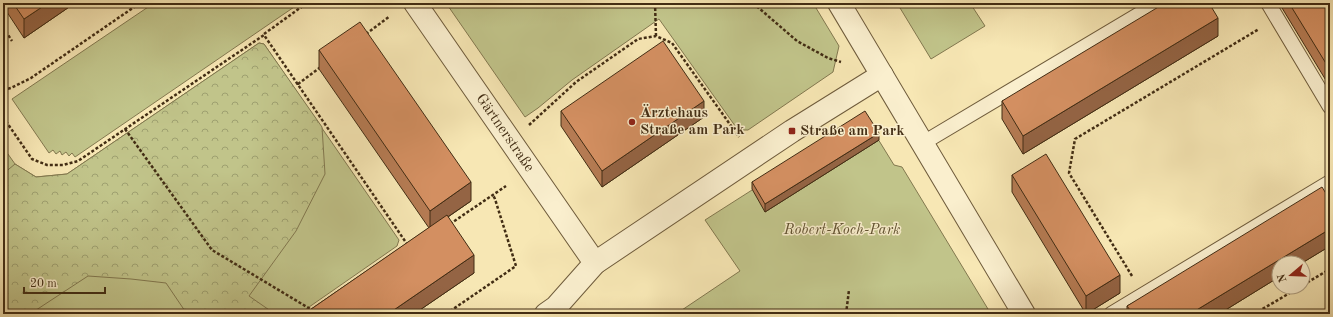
<svg xmlns="http://www.w3.org/2000/svg" width="1333" height="317" font-family="'Old Standard TT',serif">
  <style>
    .green { fill: #c1c48a; stroke: #82784f }
    .forest { fill: url(#forest-crowns); stroke: #82784f }
    .lines { fill: none; stroke-linecap: round; stroke-linejoin: round }
    .service-casing { stroke: #6f5c3c; stroke-width: 16 }
    .minor-casing { stroke: #6f5c3c; stroke-width: 24 }
    .path { stroke: #422d14; stroke-width: 2.5; stroke-dasharray: 3 2; stroke-linecap: butt }
    .service { stroke: #faefce; stroke-width: 14 }
    .minor { stroke: #faefce; stroke-width: 22 }
    .wall { fill: #b57b53; stroke: #422d14 }
    .shaded-wall { fill: #946444; stroke: #422d14 }
    .building { fill: #d38f61; stroke: #422d14 }
    .poi-dot { fill: #8f2418; stroke: #faefce; stroke-width: 1.5 }
    .labels { text-anchor: middle; dominant-baseline: central; stroke-width: 3; stroke-linejoin: round; paint-order: stroke }
    .poi-label { font-size: 15px; font-weight: bold; fill: #422d14; stroke: #faefce; text-anchor: start }
    .street-label { font-size: 15px; fill: #422d14; stroke: #faefce }
    .park-label { font-size: 15px; font-style: italic; fill: #625332; stroke: #faefce }
  </style>
  <defs>
    <pattern id="forest-crowns" width="20" height="18" patternUnits="userSpaceOnUse"><rect width="20" height="18" fill="#c1c48a"/><path d="M2 6a3 3 0 1 1 6 0M12 15a3 3 0 1 1 6 0" fill="none" stroke="#9ea070"/></pattern>
  </defs>
  <rect width="100%" height="100%" fill="#f7e7b4"/>
  <filter id="stains"><feTurbulence type="fractalNoise" baseFrequency=".005" numOctaves="4"/><feColorMatrix values="0 0 0 0 .2 0 0 0 0 .09 0 0 0 0 .02 0 0 0 .5 -.17"/></filter>
  <radialGradient id="worn" r=".72"><stop offset=".6" stop-color="#630" stop-opacity="0"/><stop offset="1" stop-color="#630" stop-opacity=".3"/></radialGradient>
  <path class="green" d="M154,3h146l-225,154 -3,-4 -3,3 -3,-4 -4,3 -2,-4 -4,3 -3,-4 -4,3 -37,-54z
    M446,3h367l26,43 -6,26 -85,58h-10l-79,-111 -87,61 -34,28 -13,9z
    M897,3h73l15,23 -54,33z
    M259,43l5,1 135,196 -2,6 -98,68h-296v-167l12,17 21,13 31,-3z
    M865,118l29,47 8,2 89,147h-315l64,-43 -35,-51z"/>
  <path class="forest" d="M259,43l5,1 58,83 3,47 -29,57 -47,65 26,18h-88l-21,-31 -35,-4 -43,-3 -58,38h-27v-140l12,-10 21,13 31,-3z"/>
  <g class="lines">
    <g class="service-casing">
      <path id="service" d="M1268,3l62,104
        M923,143l235,-140
        M1111,314l219,-132"/>
    </g>
    <g class="minor-casing">
      <g id="minor">
        <path id="s1" d="M415,3l180,260"/>
        <path d="M839,3l185,311"/>
        <path d="M546,314l10,-7 39,-44 197,-132 90,-56"/>
      </g>
    </g>
    <path class="path" d="M655,3l1,33
      M753,3l44,38 31,17 13,4
      M3,27l9,14
      M264,34l43,-31
      M366,34l24,-18
      M298,84l24,-18
      M3,90l8,-2 20,-10 109,-75
      M3,117l29,42 15,6h16l15,-4 186,-126 143,209
      M529,125l47,-43 62,-43 18,-3 16,7 67,94
      M125,129l87,121 100,60
      M450,224l56,-38
      M1132,276l-63,-103 6,-34 184,-110
      M1303,285l27,-16
      M446,314l70,-48 -21,-67 -2,-4
      M846,314l3,-24
      M1254,314l46,-27"/>
    <use href="#service" class="service"/>
    <use href="#minor" class="minor"/>
  </g>
  <path class="wall" d="M3,3h72l-51,35 -21,-32z
    M1279,3h51v84z
    M1218,36l-195,118 -21,-35v-18z
    M319,50l152,151 -23,16 26,56 -60,41h-110l125,-86 -110,-159z
    M561,111l143,6 -102,70 -41,-61z
    M879,140l-114,72 -13,-23v-7z
    M1012,175l108,118 -34,21 -74,-122z
    M1330,200v46l-28,17h-23v14l-60,37h-92v-8z"/>
  <path class="shaded-wall" d="M48,3h27l-51,35v-19z
    M1218,18v18l-195,118v-18z
    M704,101v16l-102,70v-16z
    M879,133v7l-114,72v-8z
    M471,182v19l-41,28v-18z
    M1330,229v17l-28,17h-23v14l-60,37h-29z
    M474,255v18l-60,41h-26z
    M1120,275v18l-34,21v-18z"/>
  <path class="building" d="M13,3h35l-24,16z
    M1165,3h44l9,15 -195,118 -21,-35z
    M1289,3h41v67z
    M360,22l111,160 -41,29 -111,-161z
    M663,41l41,60 -102,70 -41,-60z
    M865,111l14,22 -114,71 -13,-22z
    M1046,154l74,121 -34,21 -74,-121z
    M1322,187l8,13v29l-140,85h-57l-6,-8z
    M447,215l27,40 -86,59h-84z"/>
  <g class="poi-dot">
    <circle cx="632" cy="122" r="4"/>
    <rect x="788" y="127" width="8" height="8" rx="2"/>
  </g>
  <g class="labels">
    <g class="poi-label">
      <text x="640" y="113">Ärztehaus<tspan x="640" dy="17">Straße am Park</tspan></text>
      <text x="800" y="131">Straße am Park</text>
    </g>
    <g class="street-label">
      <text stroke="none"><textPath href="#s1" startOffset="158">Gärtnerstraße</textPath></text>
    </g>
    <g class="park-label">
      <text x="842" y="230">Robert-Koch-Park</text>
    </g>
  </g>
  <rect width="1333" height="317" fill="none" stroke="#f7e7b4" stroke-width="16"/>
  <rect x="4" y="4" width="1325" height="309" fill="none" stroke="#422d14" stroke-width="2"/>
  <rect x="8" y="8" width="1317" height="301" fill="none" stroke="#422d14"/>
  <g transform="translate(1291 275) rotate(251)"><circle r="19" fill="#faefce" stroke="#b0a184"/>
  <path d="M0-3L7 15L0 10L-7 15Z" fill="#8f2418"/>
  <text y="-6" font-size="11" font-weight="bold" text-anchor="middle" fill="#422d14">N</text>
  </g>
  <path d="M24 287v6h81v-6" fill="none" stroke="#422d14" stroke-width="2"/>
  <text x="30" y="287" font-size="12" fill="#422d14" stroke="#faefce" stroke-width="3" paint-order="stroke">20 m</text>
  <rect width="100%" height="100%" filter="url(#stains)"/>
  <rect width="100%" height="100%" fill="url(#worn)"/>
</svg>
